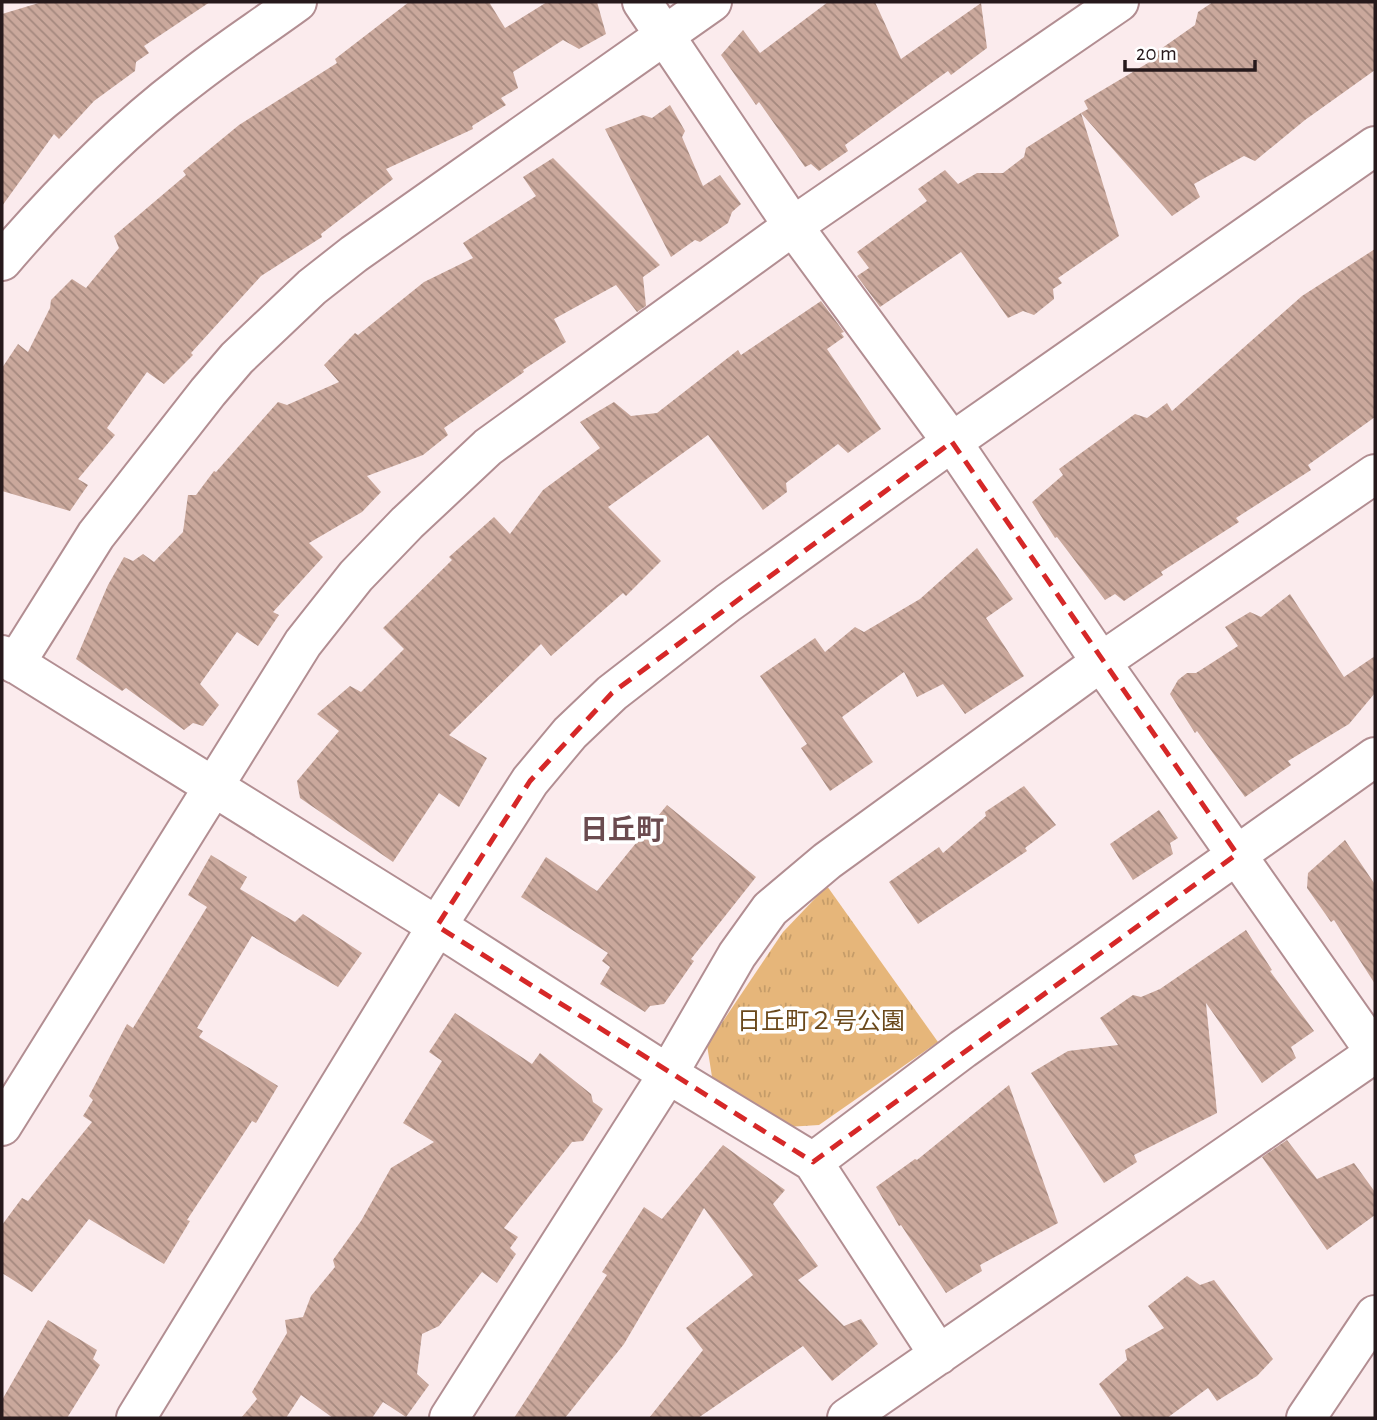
<svg xmlns="http://www.w3.org/2000/svg" width="1377" height="1420" font-family="'Alegreya Sans','Noto Sans JP',sans-serif">
  <style>
    .park { fill: url(#park-tufts) }
    .building { fill: url(#building-back-hatch) }
    .lines { fill: none; stroke-linecap: round; stroke-linejoin: round }
    .street-casing { stroke: #b28e92; stroke-width: 42 }
    .secondary-casing { stroke: #b28e92; stroke-width: 42 }
    .street { stroke: #fff; stroke-width: 38 }
    .secondary { stroke: #fff; stroke-width: 38 }
    .marked { fill: none; stroke: #d62828; stroke-width: 5; stroke-dasharray: 14 9; stroke-linejoin: round }
    .labels { text-anchor: middle; dominant-baseline: central; stroke-width: 7; stroke-linejoin: round; paint-order: stroke }
    .park-label { font-size: 24px; fill: #6a491c; stroke: #fff }
    .quarter-label { font-size: 28px; font-weight: bold; fill: #6b4b4f; stroke: #fff }
  </style>
  <defs>
    <pattern id="park-tufts" width="24" height="20" patternUnits="userSpaceOnUse" patternTransform="scale(1.75)"><rect width="24" height="20" fill="#e6b67a"/><path d="M3 7l-1-3M5 7V3M7 7l1-3M15 17l-1-3M17 17v-4M19 17l1-3" fill="none" stroke="#c59c69"/></pattern>
    <pattern id="building-back-hatch" width="6" height="6" patternUnits="userSpaceOnUse" patternTransform="scale(1.75)"><rect width="6" height="6" fill="#caa89c"/><path d="M-1 5l2 2M0 0l6 6M5-1l2 2" fill="none" stroke="#a4887e"/></pattern>
  </defs>
  <rect width="100%" height="100%" fill="#fbebed"/>
  <path class="park" d="M827,886l111,156 -119,83 -32,2 -75,-50 -5,-32 76,-113z"/>
  <path class="building" d="M42,2h168l-66,44 5,7 -13,9 -1,9 -41,30 -35,38 -5,-5 -52,72v-192z
    M409,2h80l16,26 42,-26h50l9,32 -27,15 -16,-9 -50,32 5,16 -17,10 5,7 -34,21 1,3 -87,40 7,10 -72,55 1,3 -61,39 -70,77 2,2 -29,29 -17,-12 -40,56 8,7 -37,44 10,6 -18,26 -68,-20v-123l16,-24 10,8 22,-44 1,-8 21,-21 14,9 33,-40 -5,-12 72,-61 -3,-4 56,-46 98,-62 -2,-4z
    M828,2h47l26,57 80,-56 6,45 -36,27 -3,-4 -103,74 3,6 -29,20 -8,-7 -6,3 -46,-65 -3,3 -35,-50 22,-25 17,23z
    M1213,2h162v68l-70,50 -50,41 -11,-5 -50,28 6,13 -28,19 -91,-103 7,-4 -4,-8 74,-44 -3,-4 40,-28 3,-13z
    M670,105l15,26 -3,6 21,49 17,-11 21,29 -9,8 -4,11 -28,19 -5,-2 -24,17 -66,-128 38,-14 9,3z
    M1081,113l38,123 -61,42 4,5 -9,6 1,10 -20,16 -11,-4 -15,7 -47,-66 -81,55 -23,-31 12,-8 -12,-16 70,-51 -9,-12 27,-19 13,14 19,-11h26l21,-16 2,-9z
    M553,158l107,107 -17,12 3,29 -9,6 -21,-27 -62,34 12,23 -43,28 1,2 -80,56 4,7 -25,20 -56,21 14,16 -19,20 -53,31 14,14 -50,55 6,3 -21,31 -21,-14 -37,52 19,21 -16,21 -10,-3 -9,7 -58,-42 -4,3 -46,-32 32,-74 16,-28 9,4 10,-7 11,8 29,-30 5,-37h8l18,-24 2,1 62,-70 9,3 52,-23 -15,-17 31,-32 3,2 66,-53 49,-24 -10,-15 73,-47 -13,-19z
    M1375,249v168l-67,48 3,5 -75,48 3,4 -78,50 2,3 -39,26 -9,-7 -10,6 -48,-63 -2,1 -23,-36 31,-27 -4,-6 76,-55 12,4 20,-15 5,8 130,-115z
    M821,301l23,31 -3,1 3,4 -17,12 54,80 -33,24 -10,-9 -52,39 1,9 -24,18 -55,-75 -100,72 53,54 -35,35 -3,-3 -72,63 -10,-12 -92,91 38,23 -28,49 -20,-14 -46,69 -93,-64 -3,-17 42,-50 -22,-17 33,-28 11,6 43,-43 -21,-21 69,-68 -3,-3 45,-40 16,17 33,-44 57,-42 -20,-26 34,-20 17,14 26,-3 81,-63 3,5z
    M977,548l36,51 -27,19 38,58 -59,38 -22,-30 -26,13 -13,-25 -62,45 31,45 -43,29 -29,-43 6,-4 -47,-68 55,-38 10,14 30,-25 9,5 56,-33z
    M1290,594l54,83 31,-21v37l-26,31 -61,37 3,4 -46,32 -48,-66 -2,2 -25,-39 8,-14 9,-7h9l42,-27 -13,-19 25,-15 11,5z
    M1024,786l32,39 -31,23 2,3 -109,73 -29,-42 50,-35 4,6 43,-37 -1,-4z
    M667,805l89,72 -65,82 3,2 -30,43 -14,2 -5,6 -45,-28 10,-17 -8,-6 6,-8 -87,-56 25,-40 51,34z
    M1159,810l19,28 -8,5 3,11 -40,26 -23,-36z
    M1345,840l29,43 1,7v94l-41,-64 -3,2 -24,-34 1,-15z
    M211,855l36,22 -7,12 55,33 8,-8 59,39 -24,34 -86,-51 -55,92 6,3 -4,6 79,49 -22,37 -4,-2 -65,99 3,1 -26,43 -75,-45 -57,73 -30,-19v-48l20,-27 6,3 64,-79 -9,-6 10,-16 -4,-4 38,-72 6,4 74,-121 -19,-12z
    M1246,930l26,40 -2,1 44,60 -23,16 5,11 -34,25 -56,-80 11,110 -83,42 3,7 -33,21 -73,-110 37,-22 50,-6 -18,-27 33,-23 8,2 19,-8z
    M455,1013l77,51 8,-11 51,41 2,8 10,7 -20,32 -11,1 -68,86 14,9 -8,11 6,6 -19,29 -15,-11 -43,54 -17,8 -5,40 12,11 -23,32 -23,-15 -11,16h-39l-32,-23 -15,23h-45l16,-19 -5,-7 35,-59 -2,-13 18,-3 8,-21 24,-29 -2,-7 28,-39 30,-53 43,-26 -31,-19 39,-62 -13,-9z
    M1009,1085l49,138 -78,42 2,6 -36,22 -45,-68 -2,1 -23,-39 39,-28 2,1z
    M1287,1140l30,39 37,-16 21,29v23l-48,35 -65,-93z
    M723,1145l62,45 -12,14 45,62 -20,14 46,46 17,-7 17,25 -46,37 -29,-35 -105,72h-49l54,-68 -17,-22 67,-53 -49,-67 -80,136 -59,74h-51l93,-143 -5,-3 42,-65 18,12z
    M1187,1276l13,9 14,-5 59,79 -16,17 -40,25 -9,-13 -41,30h-45l-23,-34 28,-24 -2,-10 39,-22 -16,-22z
    M48,1320l49,30 -4,9 7,6 -33,53h-65v-18z"/>
  <g class="lines">
    <g class="street-casing">
      <path id="street" d="M642,2l151,224 159,216 149,220 274,390
        M2,261c55,-64 116,-127 183,-178 36,-29 75,-54 112,-81
        M2,655l435,271 231,148 145,88 126,193
        M15,664l81,-129 112,-143 29,-34 37,-35 38,-36 42,-33 358,-252
        M2,1126l301,-483 53,-67 51,-53 81,-76 305,-221 326,-224
        M813,1162l150,-113 412,-292
        M449,1418l219,-344 69,-119 33,-46 57,-48 274,-199 274,-188
        M847,1418l528,-365
        M1306,1418l69,-103"/>
    </g>
    <g class="secondary-casing">
      <path id="secondary" d="M136,1418l301,-492 93,-145 40,-48 42,-40 116,-90 224,-161 423,-296"/>
    </g>
    <use href="#street" class="street"/>
    <use href="#secondary" class="secondary"/>
  </g>
  <path class="marked" d="M952,442l285,412 -424,308 -376,-236 93,-145 82,-88z"/>
  <g class="labels">
    <g class="park-label">
      <text x="821" y="1022">日丘町２号公園</text>
    </g>
    <g class="quarter-label">
      <text x="622" y="831">日丘町</text>
    </g>
  </g>
  <rect width="1377" height="1420" fill="none" stroke="#26191b" stroke-width="7"/>
  <path d="M1125 60v10h130v-10" fill="none" stroke="#26191b" stroke-width="3.5"/>
  <text x="1136" y="60" font-size="21" fill="#26191b" stroke="#ffffff" stroke-width="5" paint-order="stroke">20 m</text>
</svg>
